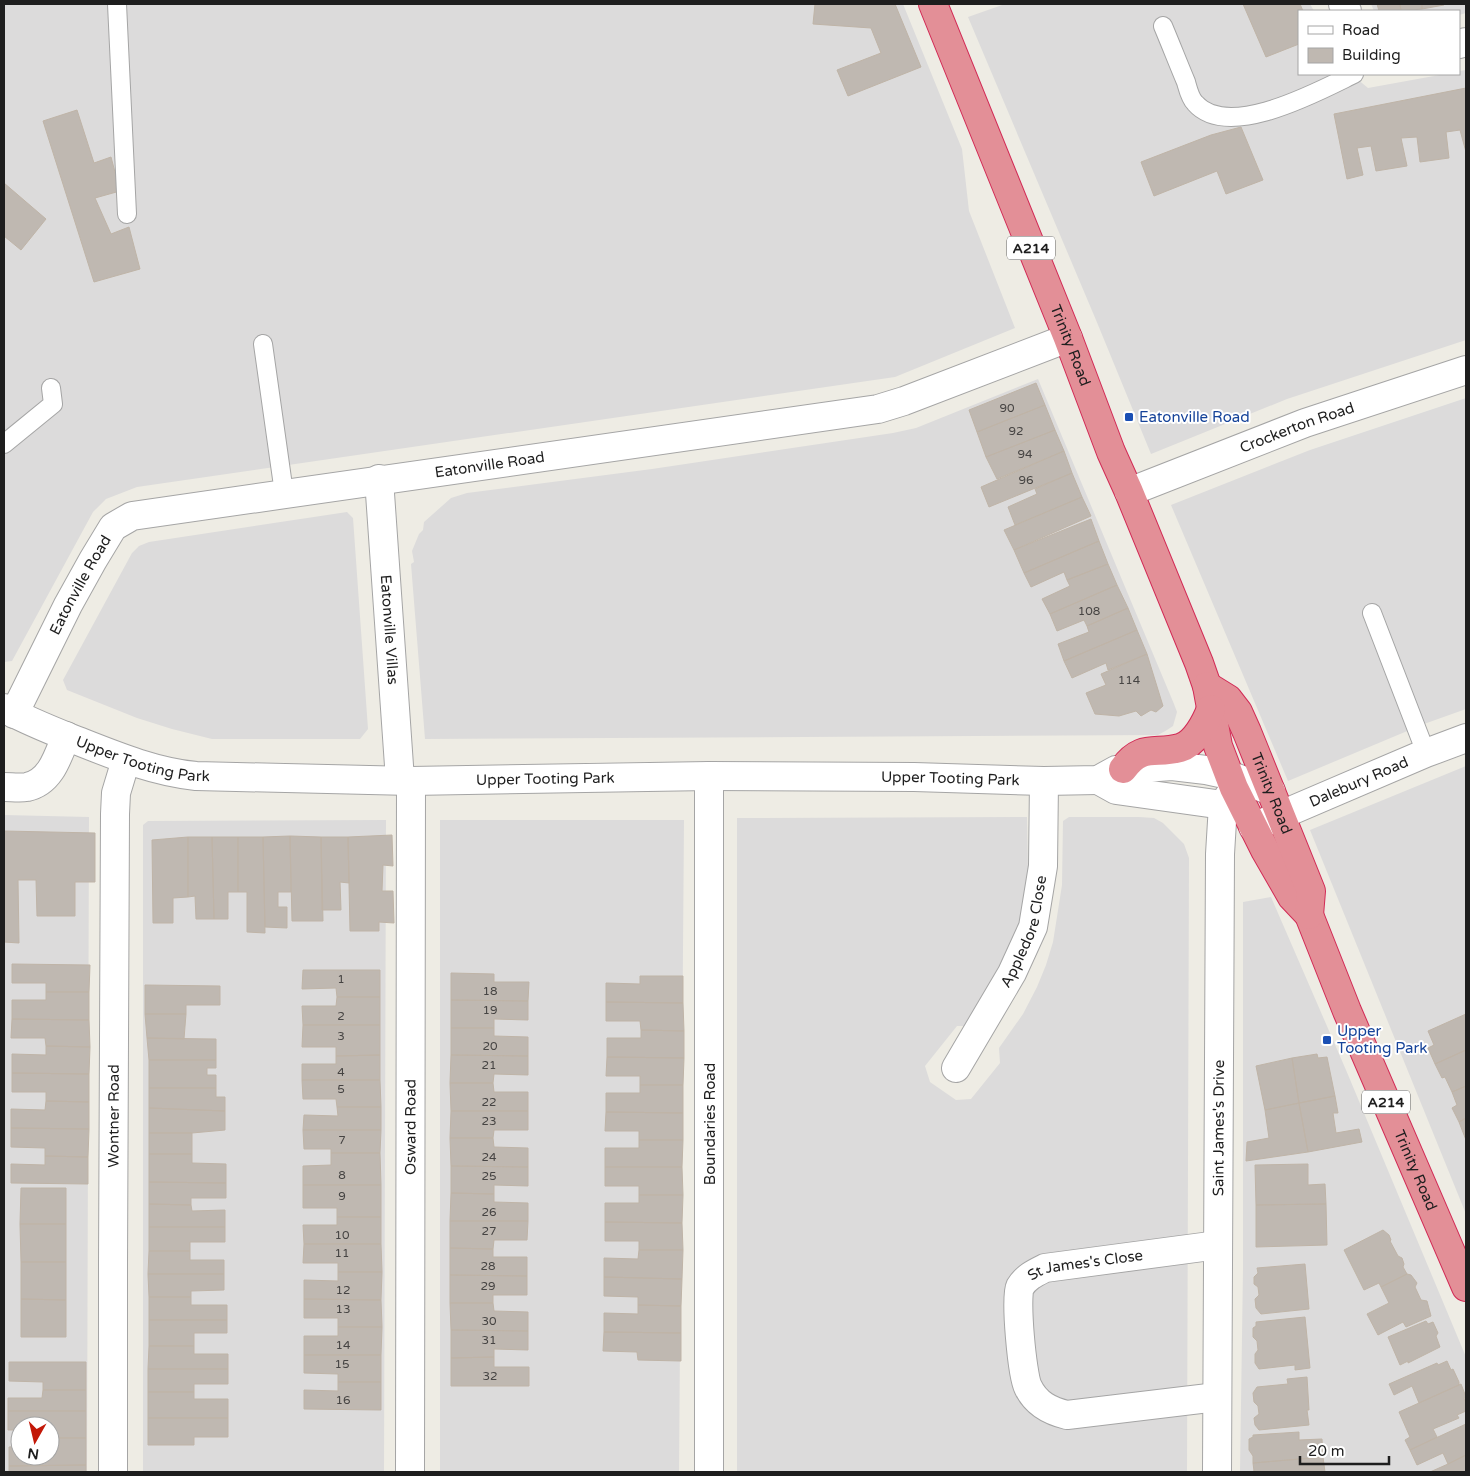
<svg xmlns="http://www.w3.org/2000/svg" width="1470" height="1476" font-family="'Varela Round',sans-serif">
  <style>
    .residential { fill: #dcdbdb; fill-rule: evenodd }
    .building { fill: #bfb8b1; stroke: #bfb4a7 }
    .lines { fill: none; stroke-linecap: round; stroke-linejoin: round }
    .lane-casing { stroke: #a5a5a5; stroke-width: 20 }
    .street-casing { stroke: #a5a5a5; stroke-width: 30 }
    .highway-casing { stroke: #d22b56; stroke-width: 30 }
    .lane { stroke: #fff; stroke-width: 18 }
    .street { stroke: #fff; stroke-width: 28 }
    .highway { stroke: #e38f97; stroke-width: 28 }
    .transit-dot { fill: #1a4fb4; stroke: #fff; stroke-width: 2 }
    .labels { text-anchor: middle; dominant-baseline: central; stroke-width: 4; stroke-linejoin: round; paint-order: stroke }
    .number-label { font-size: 12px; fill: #464443 }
    .shield { fill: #fff; stroke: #626262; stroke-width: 1 }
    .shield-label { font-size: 14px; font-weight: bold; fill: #1e1e1e }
    .street-label { font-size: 15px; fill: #1e1e1e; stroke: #fff }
    .transit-label { font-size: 15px; fill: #164399; stroke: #fff; text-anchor: start }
  </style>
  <rect width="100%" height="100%" fill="#eeece4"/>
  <path class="residential" d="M4,4h899l59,145 7,62 46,117 -120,49 -758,110 -31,12 -13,13 -81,149 -8,1z
    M1005,4h305l4,7h-15v63h52l17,14 77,-14h14v-3l7,-1v270l-179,59 -136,55 -55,-134 -128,-303z
    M1371,4h95v9l-7,2v-4h-85z
    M1038,379l136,325 3,8 -4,14 -6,4 -9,5 -733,4 -14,-175 3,-2 -2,-11 7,-17 4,-4 1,-8 27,-24 16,-5 185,-24 241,-36 23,-5z
    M1466,398v311l-42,15 -136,57 -117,-276 139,-55z
    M347,512l6,6 15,211 -8,10h-148l-40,-10 -35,-11 -70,-28 -4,-10 69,-127 7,-7 10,-4z
    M1466,766v448l-156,-384z
    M4,815l85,2 -2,655h-83zM20,1426h30v30h-30z
    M1027,817l1,52 -6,49 -6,25 -44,83h-15l-32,40 5,16 26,18 15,-1 29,-36 -1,-15 24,-34 14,-27 9,-22 7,-23 9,-57 1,-64 6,-4h70l15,1 9,5 21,21 5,14 -2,614h-450v-654z
    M386,820l-2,652h-241v-647l5,-4z
    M440,820h244l-5,652h-239z
    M1271,897l75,173 120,287v115h-226l3,-203v-367z"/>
  <path class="building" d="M815,4h80l26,63 -73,29 -11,-26 44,-17 -10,-25 -58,-4z
    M1243,4h57l3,7h-4v33l-33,13z
    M1377,4h23l1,7h-22z
    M1400,4h22v5l-21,2z
    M1422,4h22v1l-22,4z
    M1466,88v64l-6,-22 -14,2 3,26 -29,4 -3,-25 -16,1 6,28 -31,5 -5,-25 -14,2 6,27 -16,4 -13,-65z
    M77,110l17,53 17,-6 9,34 -25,7 16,36 18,-7 11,42 -46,13 -51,-161z
    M1241,127l22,53 -37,14 -9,-23 -63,25 -13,-34 70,-27z
    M4,183l42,36 -25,31 -17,-14z
    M1036,383l9,22 -68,27 -8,-22z
    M1045,405l10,25 -69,27 -9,-25z
    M1055,430l9,21 -67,28 -11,-22z
    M1064,451l8,22 -83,34 -8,-20z
    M1072,473l10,24 -67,28 -7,-18 29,-13 -2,-5z
    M1082,497l9,19 -77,34 -10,-20z
    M1091,519l8,22 -75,32 -10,-23z
    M1099,541l9,23 -41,16 -3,-8 -33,15 -7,-14z
    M1108,564l9,21 -67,29 -8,-15 28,-13 -3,-6z
    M1117,585l11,23 -41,18 -3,-6 -27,11 -7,-17z
    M1128,608l9,22 -73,31 -6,-17 31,-12 -2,-6z
    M1137,630l10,24 -39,16 -2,-7 -34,15 -8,-17z
    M1147,654l16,52 -7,6 -5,-2 -10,6 -5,-5 -17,5 -24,-2 -9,-21 20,-8 -5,-11z
    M4,831l91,2v49h-20v34h-38l-1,-36h-18l1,63 -15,-1z
    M392,835l1,31 -10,-1 -1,26h11l1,32 -15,-1v9h-29l-2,-94z
    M290,836l1,56h-13v15h9v21l-22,-1 -2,-90z
    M290,836l31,1 2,84h-31z
    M188,837v60l-15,1v25h-20l-1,-83z
    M188,837h24l2,82h-18l-1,-23 -7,1z
    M212,837h26v55h-10v27h-14z
    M238,837h25l2,96 -18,-1v-40h-9z
    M321,837h27l1,46 -9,-1 1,28h-19z
    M12,964l78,1 -1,27h-43v-9h-34z
    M303,970h77v27h-43l-1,-9 -34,1z
    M451,973l43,1v8h35l-1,19 -77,-1z
    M640,976h43v27l-77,-1v-19l34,1z
    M145,985l75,1v19h-34v9h-41z
    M46,992h43v28l-77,-1v-19h34z
    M337,997h43v28h-77l-1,-19h34z
    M451,1000l77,1v19l-34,-1v9h-43z
    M606,1002l77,1 1,28 -43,-1 -1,-9h-34z
    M145,1014h41l-2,25 -37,-1z
    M1466,1014v36l-31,14 -7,-16 6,-3 -6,-14z
    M12,1019l77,1 1,27 -44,-1 -1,-8h-34z
    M303,1025h77v30l-44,1v-9h-34z
    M451,1028h43v8l34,1v19l-77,-1z
    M641,1030l43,1v27l-77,-1v-19h34z
    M147,1038l69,1v21h-67z
    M46,1046l44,1 -1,27 -77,-1v-19l34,1z
    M1466,1050v36l-14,6 -7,-15 -3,1 -7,-14z
    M1317,1054l1,4 9,-1 8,39 -36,7 -7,-45z
    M380,1055v25h-78v-16h34v-8z
    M451,1055l77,1v19l-34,-1 -1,9h-43z
    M607,1057l77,1 -1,27h-43v-9h-34z
    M1292,1058l7,45 -34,7 -9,-44z
    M149,1060h67v8h-9v7h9v13h-67z
    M12,1073l77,1v28l-43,-1v-9h-34z
    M302,1080h78l1,27h-44l-1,-8h-33z
    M450,1083h43l1,9h34v19h-77z
    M640,1085h43v28l-77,-1v-19h34z
    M1466,1086v32l-7,4 -7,-14 5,-3 -5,-13z
    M149,1088h67v9h9v14l-76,-3z
    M1335,1096l3,17h-5l3,20 23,-4 3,13 -54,10 -9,-49z
    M46,1101l43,1v27l-78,-1v-19l34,1z
    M1299,1103l9,49 -62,9 1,-19 22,-4 -4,-28z
    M337,1107h44v23h-78l1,-15 34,1z
    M149,1108l76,3v19l-33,3h-43z
    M451,1111h77v19h-34l-1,8h-43z
    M606,1112l77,1v27h-44v-9h-34z
    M1466,1118v22l-7,-18z
    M11,1128l78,1 -1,28 -43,-1v-8l-34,-1z
    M303,1130h78l-1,23h-49v-4h-27z
    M149,1133h43v21h-43z
    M450,1138h43l1,9 34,1v19l-77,-1z
    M639,1140h44l-1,27h-77v-19h34z
    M331,1153h49l1,32h-78v-19l28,-1z
    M149,1154h43v9l34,1v19l-77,-1z
    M45,1156l43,1v27l-77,-1v-19l34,1z
    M1308,1164v21l17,-1 1,20 -70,1 -1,-40z
    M451,1166l77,1v19l-34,-1v9l-43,-1z
    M605,1167h77l1,28h-44v-9h-34z
    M149,1182l77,1v15h-35v7l-42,-1z
    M303,1185h78v32h-44v-9h-34z
    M21,1188h45v36h-46z
    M451,1193l43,1v8l34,1v18h-78z
    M639,1195h44l-1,28 -77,-1v-19h34z
    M149,1204l42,1 1,6 33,-1v17h-76z
    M1326,1204l1,41 -71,2v-42z
    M337,1217h44v27h-77l-1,-19h34z
    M450,1221h78l-1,19h-33l-1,9 -43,-1z
    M605,1222l77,1 1,27h-44v-9h-34z
    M20,1224h46v38h-45z
    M149,1227h76v15h-35v9h-41z
    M1383,1230l6,5 2,5 -1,1 8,15 4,2 2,6 -1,3 4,7 -26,13 -2,-4 -15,7 -20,-40z
    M304,1244h77l1,28h-44v-9h-35z
    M450,1248l43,1v8h34v19l-77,-1z
    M639,1250h44l-1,29 -78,-2v-19l34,1z
    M149,1251h41v9h34v14h-76z
    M21,1262h45v38l-45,-1z
    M1305,1264l4,45 -48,5 -5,-6 -1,-9 4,-4 -1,-8 -4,-3v-7l4,-4 -1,-5z
    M338,1272h44l-1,28 -77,-1v-19l34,1z
    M148,1274h76v16l-33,1v6h-42z
    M1407,1274l4,1 6,8 -2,4 6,13 6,1 4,15 -25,11 -3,-5 -25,13 -11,-21 22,-11 -8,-16z
    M450,1275l77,1v19h-34v8h-43z
    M604,1277l78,2 -1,27 -43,-1v-8l-34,-1z
    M149,1297h42v8h36v15h-78z
    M21,1299l45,1v37h-45z
    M304,1299l77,1 1,27h-44v-9h-34z
    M450,1303h43l1,8 34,1v19l-77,-1z
    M638,1305l43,1v27l-77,-1v-19l34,1z
    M1305,1317l5,51 -15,2v-5l-36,4 -4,-6v-9l3,-4 -1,-9 -4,-4v-9l3,-2v-4z
    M149,1320h78v13h-33v13h-45z
    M1426,1321l2,3 5,-2 5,11 -2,3 4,11 -32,16v-2l-8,4 -12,-28z
    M338,1327h44l-1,28h-77v-19h34z
    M451,1330l77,1v19l-34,-1v8l-43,1z
    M604,1332l77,1v28l-43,-1 -1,-8 -34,-1z
    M149,1346h45v8h34v15h-80z
    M304,1355h77v27h-43v-8l-34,-1z
    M494,1357v10h35v19h-78v-28z
    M1447,1361l4,9 2,-1 6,13v3l-40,18 -7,-17 -18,9 -5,-11 48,-21 1,2z
    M9,1362h77v28h-43v-8l-34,-1z
    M148,1369h80v15h-34v8h-46z
    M1307,1377l2,33h-2l2,15 -50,5 -4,-5 -1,-7 5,-4 -1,-8 -4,-4 -1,-9 4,-6 31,-3 -1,-5z
    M338,1382h43v28l-77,-1v-19l34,1z
    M1461,1384l5,13 -2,1 2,5v8l-9,4 2,3 -26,11 4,8 -27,13 -5,-10 5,-3 -11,-25z
    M43,1390h43v21h-78v-13h34z
    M148,1392h46v7h34v19h-80z
    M8,1411h78v27h-36v-12h-30v4h-12z
    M148,1418h80v19h-34v8h-46z
    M1466,1424v31l-18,9 -5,-11 -26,12 -7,-15z
    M1299,1432v8l23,-1 1,18 -70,6v-7l-4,-6v-11l4,-2v-2z
    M50,1438h36v27l-77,1v-19l11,-1v10h30z
    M1466,1455v17h-36l18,-8z
    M1323,1457l2,15h-73l2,-1 -1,-8z
    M86,1465v7h-77v-6z"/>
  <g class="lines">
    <g class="lane-casing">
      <path id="lane" d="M117,4l10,210
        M1163,26c8,19 15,37 23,56 2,7 4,16 9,21 33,38 124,-12 159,-29
        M263,344l21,149
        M4,444l49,-40 -2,-16
        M1372,613l54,140"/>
    </g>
    <g class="street-casing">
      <g id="street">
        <path d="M1343,4l4,7"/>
        <path d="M1459,44l7,-2"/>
        <path id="s1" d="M379,479l21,301"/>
        <path id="s2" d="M1129,492l176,-69 161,-53"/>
        <path id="s3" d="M4,708c23,13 49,23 74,33 38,15 77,31 118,35l215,5 298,-5 205,1 130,4 54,-1 18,-10 56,-4 34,4 23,5 42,16"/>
        <path id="s4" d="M14,714l54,-109 25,-45 20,-33 19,-11 746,-107 26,-8 164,-63"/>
        <path d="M1098,780l18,10 107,15"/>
        <path d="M4,787c7,0 16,1 23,0 24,-5 31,-31 39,-51"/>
        <path id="s5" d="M1253,827l173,-74 40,-15"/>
        <path id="s6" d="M956,1068l56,-95 21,-46 10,-61 1,-85"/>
        <path id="s7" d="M1217,1397l-150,18c-17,-4 -31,-11 -39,-28 -6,-12 -13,-90 -8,-100 6,-10 15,-14 25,-19l173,-23"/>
        <path id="s8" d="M113,1472v-208l2,-450 1,-21 10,-33"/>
        <path id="s9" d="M410,1472l1,-691"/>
        <path d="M709,1472v-696"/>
        <path id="s10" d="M1217,1472l3,-618 3,-49 11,-17"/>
      </g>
    </g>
    <g class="highway-casing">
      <g id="highway">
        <path id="s11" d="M933,4l135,334 43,114 18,40 70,171 8,23 11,60 16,42 31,62 27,47 17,18 38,96 119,276"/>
        <path id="s12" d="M1207,686l21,13 10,13 9,20 64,159 -2,24"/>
        <path d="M1123,769c19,-26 32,-14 57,-21 15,-4 26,-26 31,-39"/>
      </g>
    </g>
    <use href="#lane" class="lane"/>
    <use href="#street" class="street"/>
    <use href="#highway" class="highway"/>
  </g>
  <g class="transit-dot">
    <rect x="1124" y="412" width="10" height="10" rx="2.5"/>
    <rect x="1322" y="1035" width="10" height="10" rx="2.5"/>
  </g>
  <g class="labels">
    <g class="number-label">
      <text x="1007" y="408">90</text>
      <text x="1016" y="431">92</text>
      <text x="1025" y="454">94</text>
      <text x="1026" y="480">96</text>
      <text x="1089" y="611">108</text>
      <text x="1129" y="680">114</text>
      <text x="341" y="979">1</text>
      <text x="490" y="991">18</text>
      <text x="490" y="1010">19</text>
      <text x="341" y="1016">2</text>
      <text x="341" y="1036">3</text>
      <text x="490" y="1046">20</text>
      <text x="489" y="1065">21</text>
      <text x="341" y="1072">4</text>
      <text x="341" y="1089">5</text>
      <text x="489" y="1102">22</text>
      <text x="489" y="1121">23</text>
      <text x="342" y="1140">7</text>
      <text x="489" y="1157">24</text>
      <text x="342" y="1175">8</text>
      <text x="489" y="1176">25</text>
      <text x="342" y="1196">9</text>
      <text x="489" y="1212">26</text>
      <text x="489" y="1231">27</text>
      <text x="342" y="1235">10</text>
      <text x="342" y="1253">11</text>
      <text x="488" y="1266">28</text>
      <text x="488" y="1286">29</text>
      <text x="343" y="1290">12</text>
      <text x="343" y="1309">13</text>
      <text x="489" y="1321">30</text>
      <text x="489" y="1340">31</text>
      <text x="343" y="1345">14</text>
      <text x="342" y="1364">15</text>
      <text x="490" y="1376">32</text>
      <text x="343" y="1400">16</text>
    </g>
    <g class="shield">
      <rect x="1007" y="236.5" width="48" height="23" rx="4"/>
      <rect x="1362" y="1090.5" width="48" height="23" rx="4"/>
    </g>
    <g class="shield-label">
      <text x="1031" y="248">A214</text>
      <text x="1386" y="1102">A214</text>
    </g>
    <g class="street-label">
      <text stroke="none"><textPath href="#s11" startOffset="368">Trinity Road</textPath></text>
      <text stroke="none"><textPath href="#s2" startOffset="180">Crockerton Road</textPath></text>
      <text stroke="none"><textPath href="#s4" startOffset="595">Eatonville Road</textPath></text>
      <text stroke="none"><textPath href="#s4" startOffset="145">Eatonville Road</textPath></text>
      <text stroke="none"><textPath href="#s1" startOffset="151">Eatonville Villas</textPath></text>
      <text stroke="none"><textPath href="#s3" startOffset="149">Upper Tooting Park</textPath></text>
      <text stroke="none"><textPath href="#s3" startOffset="554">Upper Tooting Park</textPath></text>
      <text stroke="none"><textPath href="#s3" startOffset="959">Upper Tooting Park</textPath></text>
      <text stroke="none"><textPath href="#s5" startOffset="115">Dalebury Road</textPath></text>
      <text stroke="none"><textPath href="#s12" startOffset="129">Trinity Road</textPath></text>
      <text stroke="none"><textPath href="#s6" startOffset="154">Appledore Close</textPath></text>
      <text stroke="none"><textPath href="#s8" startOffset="356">Wontner Road</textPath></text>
      <text transform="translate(710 1124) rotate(-90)">Boundaries Road</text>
      <text stroke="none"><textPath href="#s9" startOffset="345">Osward Road</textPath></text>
      <text stroke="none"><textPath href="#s10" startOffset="344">Saint James's Drive</textPath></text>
      <text stroke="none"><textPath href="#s11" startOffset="1266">Trinity Road</textPath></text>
      <text stroke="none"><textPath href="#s7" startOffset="374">St James's Close</textPath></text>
    </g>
    <g class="transit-label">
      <text x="1139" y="417">Eatonville Road</text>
      <text x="1337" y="1031">Upper<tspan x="1337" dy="17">Tooting Park</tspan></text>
    </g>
  </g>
  <rect width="1470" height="1476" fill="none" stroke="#1e1e1e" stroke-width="10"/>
  <rect x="1298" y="10" width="162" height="65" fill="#ffffff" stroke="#a5a5a5"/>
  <rect x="1308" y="26" width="25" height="8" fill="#ffffff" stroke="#a5a5a5"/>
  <text x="1342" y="35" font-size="15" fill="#1e1e1e">Road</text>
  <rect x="1308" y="48" width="25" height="15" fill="#bfb8b1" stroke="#a5a5a5"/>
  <text x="1342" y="60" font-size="15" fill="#1e1e1e">Building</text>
  <g transform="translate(35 1441) rotate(188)"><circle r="24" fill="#ffffff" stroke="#a5a5a5"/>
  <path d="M0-4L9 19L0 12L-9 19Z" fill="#c31808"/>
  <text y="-8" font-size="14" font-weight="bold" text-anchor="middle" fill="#1e1e1e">N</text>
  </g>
  <path d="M1300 1456v8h89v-8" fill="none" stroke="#1e1e1e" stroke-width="2.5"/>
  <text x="1308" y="1456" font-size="15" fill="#1e1e1e" stroke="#ffffff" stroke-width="4" paint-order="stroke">20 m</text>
</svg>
